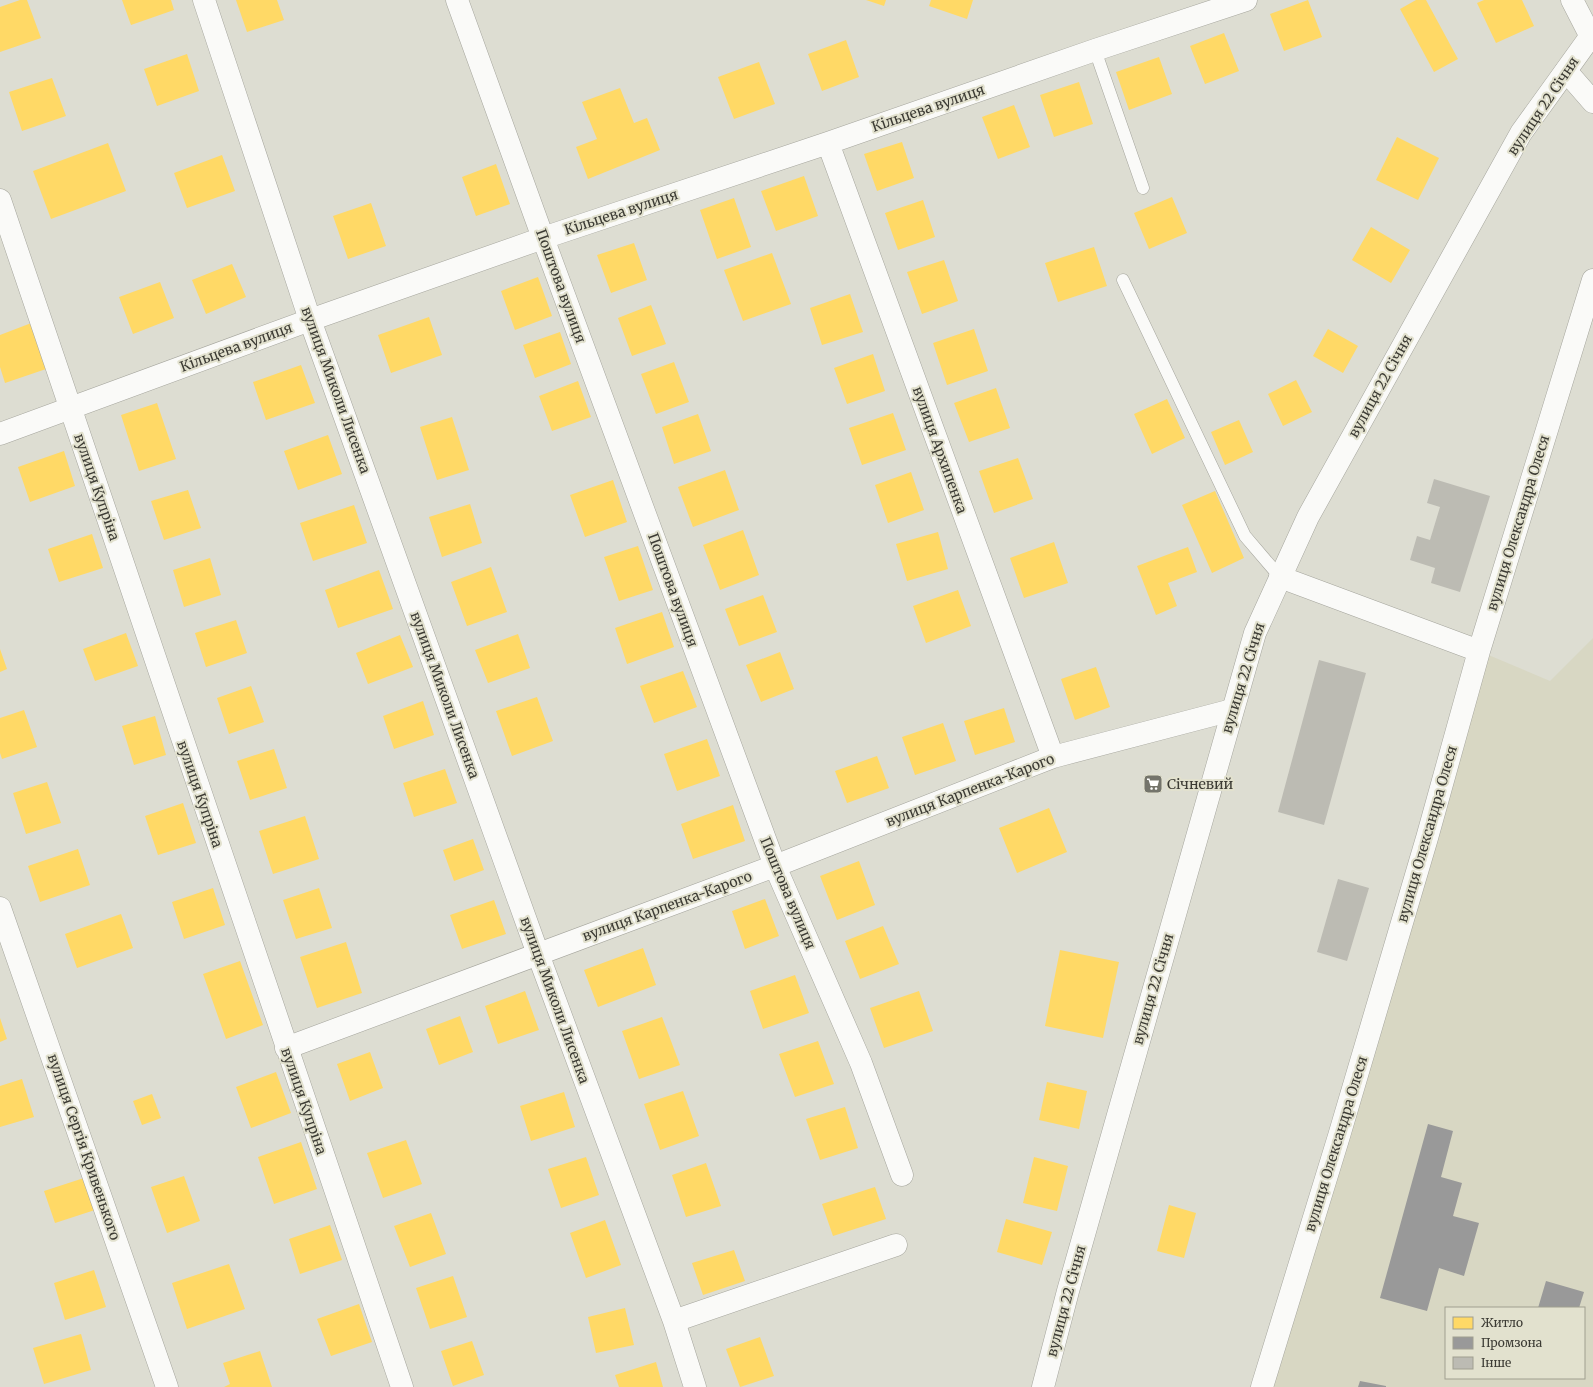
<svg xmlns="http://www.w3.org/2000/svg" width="1593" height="1387" font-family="Merriweather,serif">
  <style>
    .built { fill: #d8d7c3; fill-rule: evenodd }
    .homes { fill: #ffd966 }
    .industry { fill: #999 }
    .building { fill: #bcbbb3 }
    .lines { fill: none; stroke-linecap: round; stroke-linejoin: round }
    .lane-casing { stroke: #a5a59d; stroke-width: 13 }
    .street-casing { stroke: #a5a59d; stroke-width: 23 }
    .secondary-casing { stroke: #a5a59d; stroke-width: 23 }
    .lane { stroke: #fafaf8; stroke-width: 12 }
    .street { stroke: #fafaf8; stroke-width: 22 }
    .secondary { stroke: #fafaf8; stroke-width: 22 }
    .labels { text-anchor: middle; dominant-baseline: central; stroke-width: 4; stroke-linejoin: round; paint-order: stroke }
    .street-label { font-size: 14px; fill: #3c3b34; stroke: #e2e1ce }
    .poi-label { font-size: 14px; fill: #3c3b34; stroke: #e2e1ce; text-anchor: start }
  </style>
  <rect width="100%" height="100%" fill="#ddddd2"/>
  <path class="built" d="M1593,638v749h-331l217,-736 71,30zM1446,1308h138v70h-138z"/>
  <path class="homes" d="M20,0h7l14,38 -41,14v-45z
    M122,0h49l3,10 -43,15z
    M236,0h41l7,20 -37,12z
    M866,0h20l-2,6z
    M931,0h42l-6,19 -38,-13z
    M1308,0l14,37 -38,14 -14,-37z
    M1416,0h10l32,59 -24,13 -34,-63z
    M1484,0h38l12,26 -38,17 -19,-40z
    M1224,33l15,38 -34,13 -15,-38z
    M846,40l13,37 -37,14 -14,-37z
    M187,54l12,37 -42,15 -13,-37z
    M1159,57l13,37 -43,16 -13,-38z
    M759,62l16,42 -41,15 -16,-42z
    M52,78l14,38 -44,15 -13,-39z
    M1079,82l14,42 -39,13 -14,-42z
    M620,88l14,35 13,-5 13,32 -72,29 -12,-32 21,-8 -15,-37z
    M1014,105l16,42 -32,12 -16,-42z
    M1397,137l42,21 -21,42 -42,-20z
    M902,142l12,36 -37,13 -13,-37z
    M108,143l18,48 -75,28 -18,-48z
    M222,155l13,36 -48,17 -13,-35z
    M496,164l14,40 -34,12 -14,-39z
    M804,176l14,40 -42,15 -15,-40z
    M1172,197l15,36 -38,16 -15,-36z
    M734,198l17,49 -34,12 -17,-49z
    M923,200l12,37 -37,13 -13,-37z
    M371,203l15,43 -38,13 -15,-43z
    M1371,227l39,23 -19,33 -39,-23z
    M634,243l13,37 -36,13 -14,-38z
    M1094,247l13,39 -49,16 -13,-39z
    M772,253l19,51 -48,17 -19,-51z
    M944,260l14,41 -36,13 -15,-42z
    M232,264l14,33 -40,17 -14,-34z
    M538,277l14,39 -37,14 -14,-39z
    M160,282l14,36 -41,16 -14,-37z
    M850,294l13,38 -41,13 -12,-37z
    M651,305l15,39 -34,12 -14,-38z
    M429,317l13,38 -51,18 -13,-38z
    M34,322l15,46 -44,15 -5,-16v-32z
    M974,329l14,42 -41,14 -14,-42z
    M1328,329l30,17 -15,27 -30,-17z
    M560,332l11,32 -36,14 -12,-33z
    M873,354l12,37 -38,13 -13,-36z
    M674,362l15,40 -33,12 -15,-40z
    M301,365l14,38 -49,17 -13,-38z
    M1296,380l16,32 -29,14 -15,-32z
    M578,381l13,36 -39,14 -13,-35z
    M996,388l14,40 -41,14 -15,-39z
    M1167,399l18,39 -33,16 -18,-40z
    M157,403l19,56 -37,12 -18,-56z
    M893,413l13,37 -44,15 -13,-37z
    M698,414l13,37 -37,13 -12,-37z
    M452,417l17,53 -32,10 -17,-53z
    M1239,420l14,32 -28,13 -14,-33z
    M328,435l14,39 -44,16 -14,-39z
    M64,451l11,35 -45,16 -12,-35z
    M1018,458l15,41 -39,14 -15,-42z
    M725,470l14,40 -46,17 -15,-40z
    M911,472l13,38 -36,13 -13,-38z
    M613,480l14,42 -42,15 -15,-42z
    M188,490l13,38 -37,12 -13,-39z
    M1215,491l29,67 -32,15 -30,-68z
    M470,504l12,39 -40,14 -13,-40z
    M354,505l13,38 -54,18 -13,-38z
    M743,530l16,45 -39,15 -17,-45z
    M938,532l10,37 -41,12 -11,-37z
    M92,534l11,34 -44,14 -11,-33z
    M1054,542l14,41 -44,15 -14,-40z
    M638,546l15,44 -34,11 -15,-44z
    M1188,547l9,25 -29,11 9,23 -21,9 -19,-49z
    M210,558l11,37 -37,12 -11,-37z
    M491,567l16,45 -40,14 -16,-44z
    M379,570l14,39 -55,19 -13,-38z
    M958,590l13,36 -45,17 -13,-37z
    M763,595l14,37 -38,14 -14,-37z
    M662,612l12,35 -47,17 -12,-36z
    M236,620l11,33 -41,14 -11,-34z
    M126,633l12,33 -43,15 -12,-32z
    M518,634l12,34 -42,15 -13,-33z
    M400,635l13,32 -45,17 -12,-31z
    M0,649l7,20 -7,3z
    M780,652l14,37 -33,13 -15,-37z
    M1096,667l14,40 -35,13 -14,-41z
    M683,671l14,36 -43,16 -14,-37z
    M251,686l13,36 -35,12 -12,-36z
    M537,697l16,44 -41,15 -16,-45z
    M423,701l11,34 -40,14 -11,-33z
    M1004,708l11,34 -40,13 -11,-34z
    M24,710l13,37 -35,12 -2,-6v-35z
    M155,716l11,39 -32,10 -12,-39z
    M943,723l13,38 -41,14 -13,-38z
    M707,739l13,37 -43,15 -13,-37z
    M274,749l13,39 -37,12 -13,-39z
    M877,756l12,32 -42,15 -12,-32z
    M445,769l12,34 -43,14 -11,-34z
    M47,782l14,41 -35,11 -13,-41z
    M183,803l13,40 -38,12 -13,-39z
    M733,805l12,36 -52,18 -12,-35z
    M1049,808l18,44 -50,21 -18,-45z
    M305,816l14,43 -46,15 -14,-43z
    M473,839l11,31 -30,11 -11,-31z
    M78,849l12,36 -50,17 -12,-36z
    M859,861l16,44 -38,15 -17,-44z
    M213,888l12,37 -41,14 -12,-37z
    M319,888l13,40 -36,11 -13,-39z
    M765,899l14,37 -34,13 -13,-38z
    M494,900l12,34 -44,15 -12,-34z
    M121,914l12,34 -56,20 -12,-34z
    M883,926l16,38 -39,15 -15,-38z
    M346,942l16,51 -45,15 -17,-51z
    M643,948l13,37 -58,22 -14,-37z
    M1060,950l59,12 -16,76 -58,-12z
    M240,961l23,64 -37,14 -23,-65z
    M795,975l14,38 -46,16 -13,-38z
    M525,991l14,39 -41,14 -13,-38z
    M919,991l14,40 -49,17 -14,-40z
    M460,1016l13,36 -34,13 -13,-36z
    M662,1017l18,48 -41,14 -17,-48z
    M0,1018l7,21 -7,3z
    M818,1041l16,43 -39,13 -16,-43z
    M370,1052l13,36 -33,13 -13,-37z
    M276,1072l15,41 -40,15 -15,-41z
    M22,1079l12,38 -34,10v-41z
    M1047,1082l40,9 -8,38 -40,-9z
    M683,1091l16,45 -39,14 -16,-46z
    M564,1092l11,35 -44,14 -11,-35z
    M152,1094l9,24 -19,7 -9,-24z
    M845,1107l13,41 -38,12 -14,-41z
    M406,1140l16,44 -39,14 -16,-45z
    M301,1142l16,47 -43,15 -16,-47z
    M586,1157l13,38 -38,13 -13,-39z
    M1034,1157l34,9 -11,45 -34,-8z
    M706,1163l15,43 -35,11 -14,-42z
    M184,1176l16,45 -33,12 -16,-46z
    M87,1177l11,32 -43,14 -11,-32z
    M875,1187l11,32 -53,17 -11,-32z
    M1169,1205l27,8 -12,45 -27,-7z
    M431,1213l15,41 -36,13 -16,-41z
    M1006,1219l46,13 -10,33 -45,-13z
    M605,1220l16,45 -35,13 -16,-45z
    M330,1225l12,35 -42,14 -11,-35z
    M734,1250l11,31 -42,14 -11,-32z
    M229,1264l16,45 -58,20 -15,-46z
    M94,1270l12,37 -41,13 -11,-37z
    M453,1276l14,41 -37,12 -14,-41z
    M359,1304l13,38 -41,14 -14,-37z
    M625,1308l9,37 -38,8 -8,-36z
    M81,1334l10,36 -47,14 -11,-36z
    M760,1337l14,39 -34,11 -14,-38z
    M472,1341l12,34 -31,11 -12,-35z
    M260,1351l12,36h-48l6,-3 -7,-21z
    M656,1362l7,25h-44l-4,-12z"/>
  <path class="industry" d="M1428,1124l25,7 -12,46 21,6 -9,33 26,7 -15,53 -25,-8 -12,43 -47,-13z
    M1546,1281l38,11 -5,16h-41z
    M1360,1381l26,5v1h-28z"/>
  <path class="building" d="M1434,479l56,17 -30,96 -29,-9 4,-15 -25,-8 7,-24 13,4 10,-33 -13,-4z
    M1319,660l47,13 -42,152 -46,-13z
    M1338,879l31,9 -22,73 -30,-9z"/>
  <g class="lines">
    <g class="lane-casing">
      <path id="lane" d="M1095,50l48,138
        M1123,280l122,256 35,41"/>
    </g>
    <g class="street-casing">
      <path id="street" d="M204,0l106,320 228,634 136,367 21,66
        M457,0l86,238 232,628 86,197 41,112
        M1572,0l18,35
        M1566,71l27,31
        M828,143l225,614
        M0,200l402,1187
        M0,434l310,-114 233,-82 285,-95 267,-93 151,-50
        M1280,577l199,74
        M0,908l167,479
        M286,1048l489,-182 278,-109 179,-47
        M674,1321l222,-76
        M1262,1387l77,-251 88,-298 52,-187 114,-371"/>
    </g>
    <g class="secondary-casing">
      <path id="secondary" d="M1043,1387l25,-96 187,-658 53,-116 213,-384 72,-100"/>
    </g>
    <use href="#lane" class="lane"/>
    <use href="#street" class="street"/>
    <use href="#secondary" class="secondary"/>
  </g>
  <defs>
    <g id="supermarket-square" transform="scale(1)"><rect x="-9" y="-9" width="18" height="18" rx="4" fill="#74746b" stroke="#e2e1ce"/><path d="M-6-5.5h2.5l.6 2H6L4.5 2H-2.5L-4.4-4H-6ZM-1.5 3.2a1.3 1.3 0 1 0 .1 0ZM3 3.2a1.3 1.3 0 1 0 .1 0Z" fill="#fff"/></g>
  </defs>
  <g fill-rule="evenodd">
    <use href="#supermarket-square" x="1153" y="784"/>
  </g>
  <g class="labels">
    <g class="street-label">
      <text transform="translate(1543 106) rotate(-56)">вулиця 22 Січня</text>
      <text transform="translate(928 108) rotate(-19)">Кільцева вулиця</text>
      <text transform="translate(621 212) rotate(-18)">Кільцева вулиця</text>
      <text transform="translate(561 286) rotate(70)">Поштова вулиця</text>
      <text transform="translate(236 347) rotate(-20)">Кільцева вулиця</text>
      <text transform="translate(1380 386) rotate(-61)">вулиця 22 Січня</text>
      <text transform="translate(336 390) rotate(70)">вулиця Миколи Лисенка</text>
      <text transform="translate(940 450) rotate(70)">вулиця Архипенка</text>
      <text transform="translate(97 487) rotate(71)">вулиця Купріна</text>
      <text transform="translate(1518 523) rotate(-73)">вулиця Олександра Олеся</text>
      <text transform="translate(673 590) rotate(70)">Поштова вулиця</text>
      <text transform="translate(1243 678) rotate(-73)">вулиця 22 Січня</text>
      <text transform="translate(445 695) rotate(70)">вулиця Миколи Лисенка</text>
      <text transform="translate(970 790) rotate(-21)">вулиця Карпенка-Карого</text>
      <text transform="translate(200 794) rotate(71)">вулиця Купріна</text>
      <text transform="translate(1427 834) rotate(-74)">вулиця Олександра Олеся</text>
      <text transform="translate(788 893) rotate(67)">Поштова вулиця</text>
      <text transform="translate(667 906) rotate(-20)">вулиця Карпенка-Карого</text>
      <text transform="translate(1153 989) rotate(-74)">вулиця 22 Січня</text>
      <text transform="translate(555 1000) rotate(70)">вулиця Миколи Лисенка</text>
      <text transform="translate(304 1101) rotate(71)">вулиця Купріна</text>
      <text transform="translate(1336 1144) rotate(-73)">вулиця Олександра Олеся</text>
      <text transform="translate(84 1147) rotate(71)">вулиця Сергія Кривенького</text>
      <text transform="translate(1066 1301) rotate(-75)">вулиця 22 Січня</text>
    </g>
    <g class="poi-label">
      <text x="1167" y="784">Січневий</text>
    </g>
  </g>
  <rect x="1445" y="1307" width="140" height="72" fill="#e2e1ce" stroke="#a09f90"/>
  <rect x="1453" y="1317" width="20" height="12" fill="#ffd966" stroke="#a09f90"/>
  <text x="1481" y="1327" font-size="12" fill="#3c3b34">Житло</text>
  <rect x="1453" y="1337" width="20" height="12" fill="#999999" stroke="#a09f90"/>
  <text x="1481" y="1347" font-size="12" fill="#3c3b34">Промзона</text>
  <rect x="1453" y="1357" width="20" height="12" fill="#bcbbb3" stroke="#a09f90"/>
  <text x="1481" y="1367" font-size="12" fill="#3c3b34">Інше</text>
</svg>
